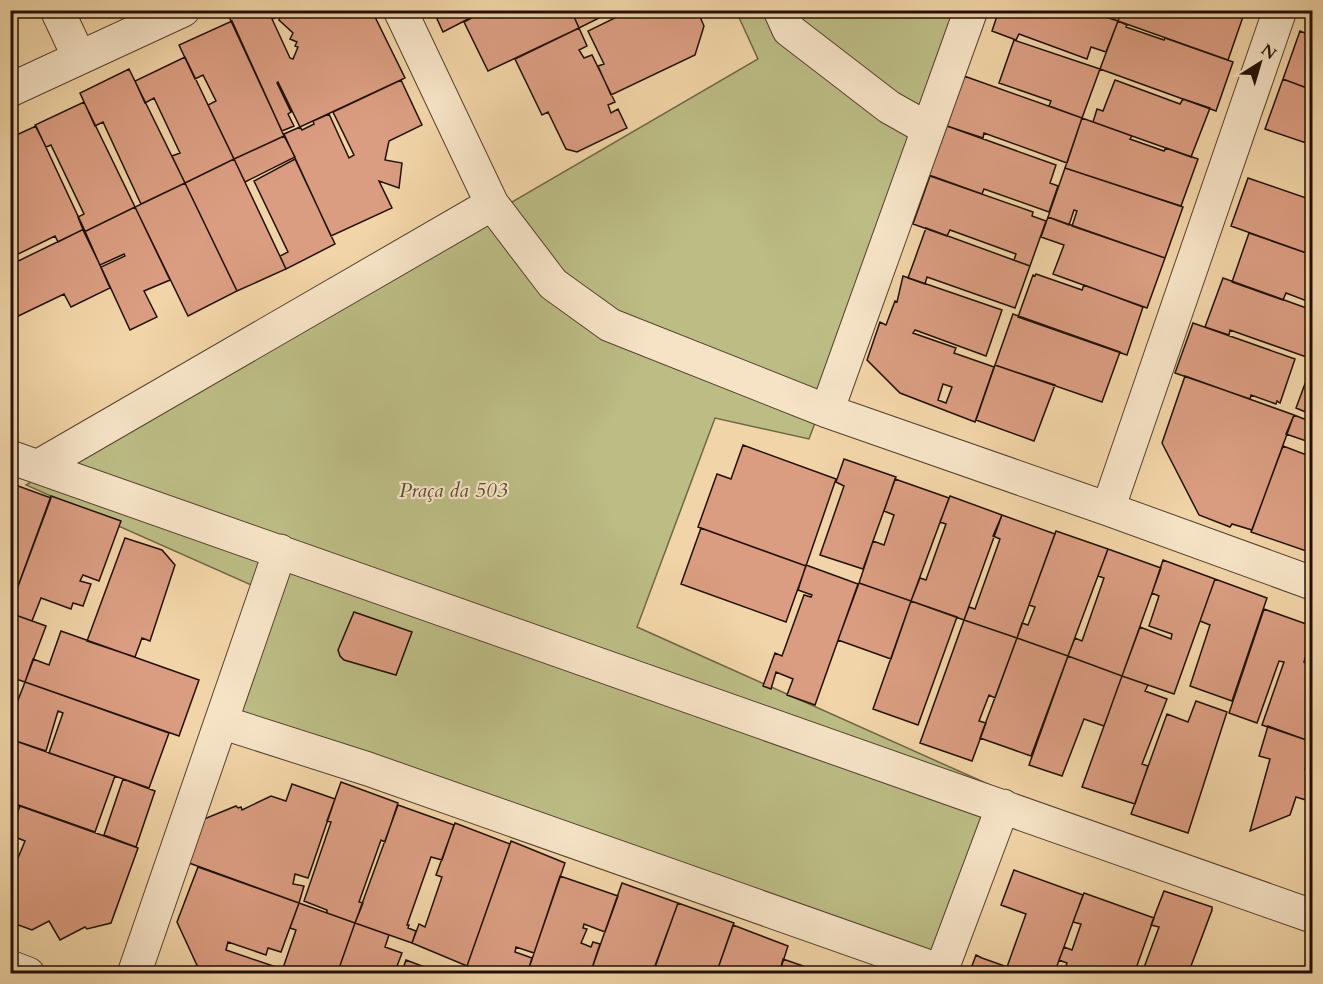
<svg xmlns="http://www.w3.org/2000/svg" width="1323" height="984" font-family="Cardo,serif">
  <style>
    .green { fill: #bcbc85; stroke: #706644; stroke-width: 1.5 }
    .building { fill: #da9d81; stroke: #231104; stroke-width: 1.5; fill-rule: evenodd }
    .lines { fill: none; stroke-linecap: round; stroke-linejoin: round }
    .minor-casing { stroke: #56422d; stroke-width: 35 }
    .minor { stroke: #f6e3c6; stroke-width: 33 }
    .labels { text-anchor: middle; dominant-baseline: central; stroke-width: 4.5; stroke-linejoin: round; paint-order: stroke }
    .park-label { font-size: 21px; font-style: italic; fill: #594d31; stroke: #f6e3c6 }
  </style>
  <rect width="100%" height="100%" fill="#f1d4a7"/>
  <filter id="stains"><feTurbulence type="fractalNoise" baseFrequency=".00333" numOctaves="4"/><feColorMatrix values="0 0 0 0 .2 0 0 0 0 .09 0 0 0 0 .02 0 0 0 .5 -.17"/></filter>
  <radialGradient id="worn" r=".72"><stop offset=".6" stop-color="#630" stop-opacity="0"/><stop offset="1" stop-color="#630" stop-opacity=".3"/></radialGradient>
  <path class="green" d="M736,11h232l-159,428 -94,-21 -78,209 362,162 -65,184h-20l-699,-239 41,-147 -230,-102 732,-426z"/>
  <path class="building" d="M241,10h50l4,2 1,-2h75l1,6 2,-1 31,63 -105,49 -22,-45 -1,1 14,29 -3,2 6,12 -12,5 -52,-112 -1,-3zM281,15l-2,5 14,13 -3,6 7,3 -2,4 3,1 -5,12 -3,-1 -18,-39z
    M433,10h37l2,7 -29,15z
    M486,10h85l8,18 -91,43 -24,-49z
    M571,10h44l-36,18z
    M631,10h66l7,16 -9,29 -84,40 -13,-29 6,-2 -16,-33z
    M999,10h88l31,11 -12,31 -15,-5 -4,12 -68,-25 -3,6 -24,-9z
    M1094,10h28l-4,11 -25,-8z
    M1122,10h107l-1,4 5,2 2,-6 10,1 -17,49 -110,-39z
    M232,21l52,115 -50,23 -26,-54 8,-4 -13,-26 -8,4 -16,-34z
    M1118,21l9,4 -1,2 38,13 1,-2 68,24 -17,49 -116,-42z
    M579,28l8,18 -8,4 5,8 8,-3 23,47 -7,3 3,8 7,-4 9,19 -50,24 -11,-3 -18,-37 -6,3 -27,-56z
    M1300,31l12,5v54l-29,-11z
    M1014,40l86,29 -18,49 -33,-12 2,-5 -52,-18z
    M185,57l49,102 -49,24 -13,-27 8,-3 -26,-55 -9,5 -10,-22z
    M129,69l56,114 -44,21 -38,-82 -8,4 -15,-33z
    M964,76l118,42 -15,45 -83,-30 -1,5 -36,-12z
    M1283,79l29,11v55l-47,-16z
    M401,80l21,45 -33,16 -4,19 17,3 -3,25 -20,-7 13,27 -61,28 -47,-102 16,-7 2,3 12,-6 -1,-3 16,-7 20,44 5,-3 -21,-43z
    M1115,80l65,24 3,-5 27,9 -19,49 -98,-35 4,-13 6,2z
    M84,102l51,105 -51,25 -6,-15 6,-3 -33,-69 -5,2 -11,-22z
    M1082,118l50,18 -2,3 34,12 2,-3 32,11 -17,47 -116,-38z
    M36,126l48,103 -26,13 -3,-6 -45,22v-120z
    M947,126l109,39 -6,18 8,3 -9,26 -65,-23 -2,5 -53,-19z
    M284,136l11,21 -50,25 -11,-23z
    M234,159l52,110 -49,22 -52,-108z
    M295,159l40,85 -49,25 -6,-13 8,-4 -34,-71z
    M1065,168l118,39 -18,51 -93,-32 5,-15 -3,-1 -5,15 -21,-8z
    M930,176l103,36 -1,4 14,5 -16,45 -16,-6 2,-6 -66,-24 -3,6 -34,-12z
    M1248,178l64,22v55l-81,-29z
    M185,183l52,108 -49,25 -53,-109z
    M135,207l35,73 -26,11 13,26 -27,13 -29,-63 24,-11 -1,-2 -24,11 -16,-33z
    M1048,217l117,41 -18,50 -94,-34 11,-29 -23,-8z
    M926,228l104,38 -15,42 -88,-31 -2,7 -17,-6z
    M84,229l26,59 -39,19 -7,-13 -54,26v-55z
    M1249,233l63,22v48l-26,-10 -3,7 -51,-18z
    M1036,274l46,16 2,-5 59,22 -16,48 -109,-38 15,-42 2,1z
    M903,276l99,34 -16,46 -71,-26 -2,3 43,15 -2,5 40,14 -19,55 -75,-29 -33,-33 13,-38 6,3 9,-24 2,1zM943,384l9,3 -6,16 -8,-3z
    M1223,278l89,32v49l-82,-29 -1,5 -24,-8z
    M1013,314l107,38 -18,50 -107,-37z
    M1193,323l102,36 -15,44 -3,-2 -1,3 -25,-9 -1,4 -75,-26z
    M995,365l60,20 -21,56 -58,-21z
    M1312,365v57l-6,-3 2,-6 -12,-5z
    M1185,376l109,39 -42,115 -20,-6 -2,3 -31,-12 -37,-72z
    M1294,415l18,7v21l-26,-9z
    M743,445l93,34 -30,87 -108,-39 19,-53 14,5z
    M1283,446l29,11v96l-61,-21z
    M844,459l52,18 -33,92 -43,-14 24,-69 -8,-4z
    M895,479l54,19 -38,103 -52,-18 14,-42 11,4 10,-30 -10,-4z
    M10,483l41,15 -41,110z
    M51,496l70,25 -22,60 -16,-6 -3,6 11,3 -8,22 -10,-3 -2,6 -30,-11 -9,23 -22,-8v-5z
    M950,496l52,19 -38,105 -53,-19 9,-23 6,2 20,-56 -6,-2z
    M1002,515l53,19 -38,104 -53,-18 5,-13 6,2 25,-70 -7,-3z
    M701,528l105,38 -20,56 -105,-38z
    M1056,531l52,18 -40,107 -51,-18 5,-15 6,2 7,-18 -6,-2z
    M125,538l37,12 13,15 -25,76 -8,-3 -7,19 -48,-16z
    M1108,549l53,19 -39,108 -54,-20 7,-18 7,3 22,-63 -6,-2z
    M1163,560l52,19 -41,115 -52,-18 18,-49 31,12 1,-5 -23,-8 10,-30 -7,-3z
    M806,565l52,19 -43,121 -28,-10 6,-16 -17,-7 -5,17 -8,-3 12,-33 7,3 22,-61 7,2 1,-2 -14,-5z
    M1215,579l52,19 -35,103 -42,-15 20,-61 -10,-4z
    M859,583l52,18 -20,58 -53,-19z
    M911,601l46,16 -39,108 -45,-16z
    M1264,609l48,17v10l-8,26 8,3v77l-50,-17 22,-63 -5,-1 -22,62 -28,-10z
    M354,612l58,20 -16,43 -52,-15 -4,-4 -2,-6z
    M10,613l36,13 -21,56 -15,-5z
    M964,620l53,18 -22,60 -6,-3 -10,26 7,2 -14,38 -52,-18z
    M61,631l138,49 -20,56 -154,-54 8,-23 16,6z
    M1017,638l51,18 -37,100 -51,-18z
    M1068,656l54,20 -18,50 -20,-7 -22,57 -33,-11z
    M1122,676l26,9 -3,6 22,8 -25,65 6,2 -13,38 -53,-17z
    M25,682l144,51 -20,55 -100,-35 14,-40 -5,-2 -12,40 -36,-12v-18z
    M1196,701l31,11 -39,121 -57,-19 36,-100 21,8z
    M1268,726l44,16v7l-7,20 7,3v30l-16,-5 -6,18 -40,16 20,-72 -11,-3z
    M10,739l105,37 -20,56 -85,-30z
    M123,779l32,12 -19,56 -32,-12z
    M341,782l57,21 -13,39 -4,-2 -22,62 4,1 -8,20 -28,-10v-3l-23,-9 27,-79 -4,-1z
    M292,784l43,15 -27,79 -13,-4 -2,10 11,2 -5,17 -110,-40 15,-44 32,-13 2,2 3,-1 1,3 29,-14 15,5z
    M10,802l10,4 -10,24z
    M398,805l56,20 -12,35 -11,-3 -24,68h2l-1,3 8,3 -4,12 -57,-20z
    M20,806l118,42 -27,75 -24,6 -2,-2 -25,13 -11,-19 -17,9 -22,-8v-67l8,3 7,-17 -15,-6v-5z
    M455,823l55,21 -43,122 -55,-23 7,-19 6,3 17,-50 -6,-2z
    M511,841l54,22 -31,90 -18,-6 -1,5 17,6 -5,16h-35l-25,-8z
    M198,867l101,36 -18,49 -13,-4 -2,7 -38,-13 -2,8 50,17 -3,7h-72l-24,-52z
    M1014,870l69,25 -29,79h-27l-20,-7 19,-53 -25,-9z
    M560,876l58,20 -13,36 -21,-8 -1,4 4,1 -6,14 10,4 2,-5 7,2 -10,30h-63z
    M622,883l56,20 -1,3 -25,68h-62z
    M1164,891l48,16v3l-24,64h-54l2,-4 6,3 17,-46 -8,-2z
    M1084,893l70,25 -20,56h-71l4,-11 -8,-3 5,-13 8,3 9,-26 -8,-2z
    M299,903l56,20 -18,51h-56l15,-44 -6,-2z
    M678,903l56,20 -18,51h-52l-10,-4z
    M355,923l34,12 -4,12 17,6 -8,21h-57z
    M733,925l55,21 -9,28h-63z
    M976,955l6,3 45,16h-58z
    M783,959l43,15h-47z
    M406,960l37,14h-42z
    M467,966l25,8h-28z"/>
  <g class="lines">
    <g class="minor-casing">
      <path id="minor" d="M57,10l22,47
        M400,10l92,194 61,80 57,41 217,86 281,98 204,74
        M780,10l9,20 100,77 39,22
        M10,90l173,-80
        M827,411l144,-401
        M10,457l1302,459
        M39,466l453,-262
        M1108,509l172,-499
        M221,722l147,47 573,202
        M10,967l18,7
        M134,974l146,-423
        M940,974l63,-168"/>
    </g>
    <use href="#minor" class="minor"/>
  </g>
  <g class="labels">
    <g class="park-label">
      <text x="453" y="490">Praça da 503</text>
    </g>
  </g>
  <rect width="1323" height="984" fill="none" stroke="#f1d4a7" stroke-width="36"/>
  <rect x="12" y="12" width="1299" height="960" fill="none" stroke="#231104" stroke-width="3"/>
  <rect x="18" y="18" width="1287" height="948" fill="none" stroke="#231104" stroke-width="1.5"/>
  <g transform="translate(1260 63) rotate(37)" stroke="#f6e3c6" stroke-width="4.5" paint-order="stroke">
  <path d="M0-4.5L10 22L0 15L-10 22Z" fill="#231104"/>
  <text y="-9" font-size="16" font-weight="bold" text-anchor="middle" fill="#231104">N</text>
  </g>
  <rect width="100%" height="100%" filter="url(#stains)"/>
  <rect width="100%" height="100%" fill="url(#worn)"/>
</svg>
